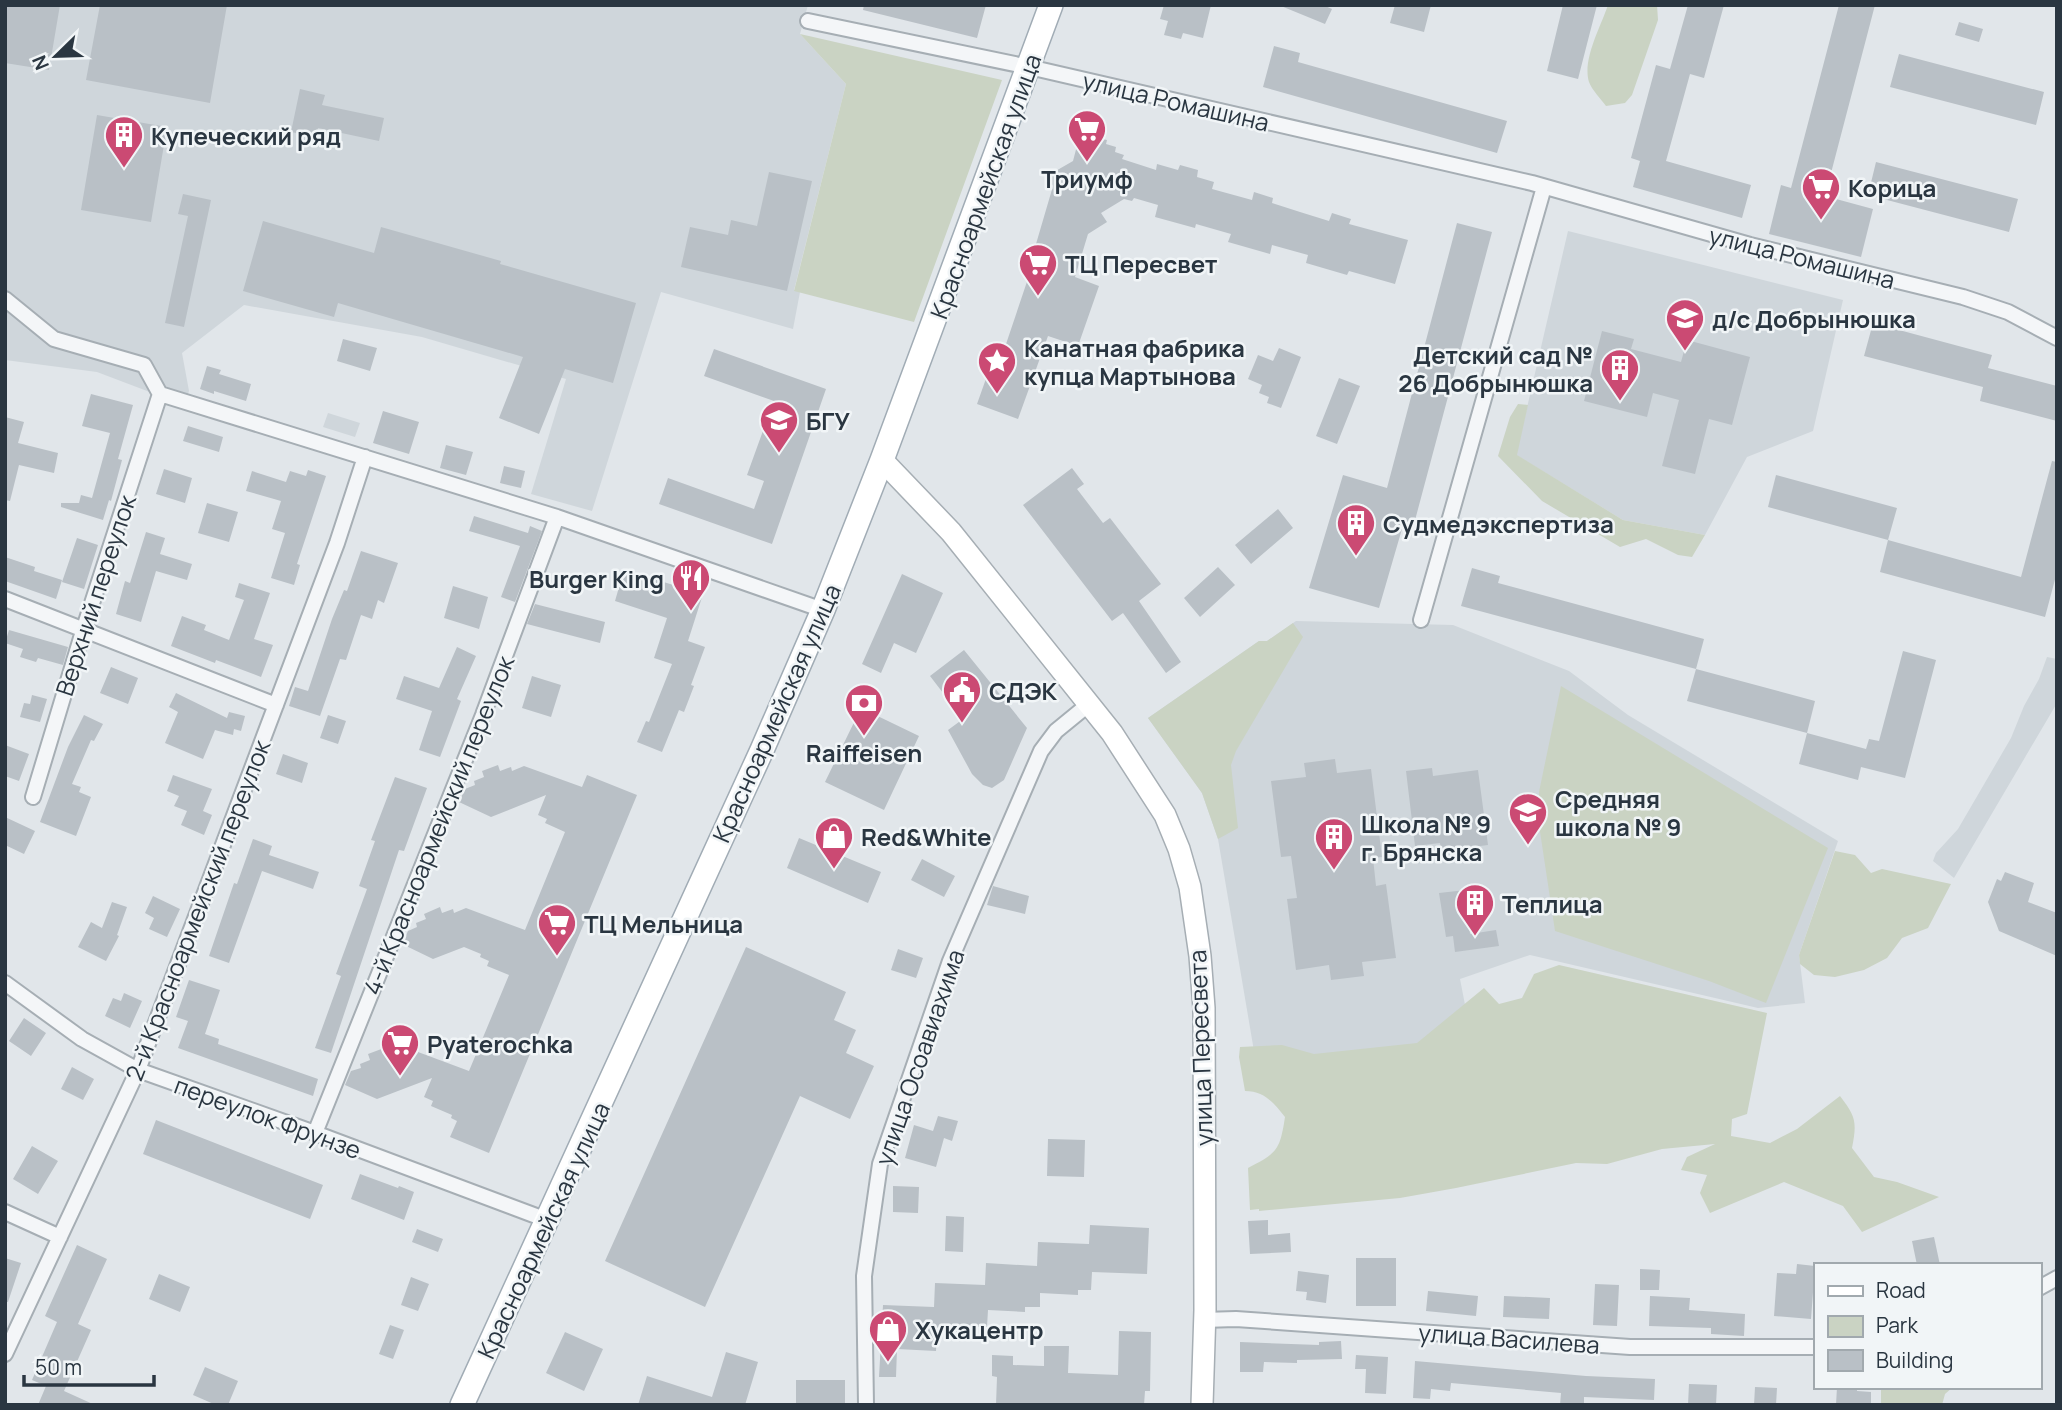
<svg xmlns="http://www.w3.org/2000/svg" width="2062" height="1410" font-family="Manrope,sans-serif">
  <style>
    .built { fill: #cfd6db }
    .green { fill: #cad3c3 }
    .building { fill: #b9c0c6 }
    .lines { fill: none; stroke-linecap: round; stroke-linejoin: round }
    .minor-casing { stroke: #a6aeb4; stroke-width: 18 }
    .secondary-casing { stroke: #a6aeb4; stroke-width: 24 }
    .primary-casing { stroke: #a1acb5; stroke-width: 26 }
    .minor { stroke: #f4f6f8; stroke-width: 14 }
    .secondary { stroke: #fff; stroke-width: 21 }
    .primary { stroke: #fff; stroke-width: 23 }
    .labels { text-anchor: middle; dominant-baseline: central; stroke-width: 5; stroke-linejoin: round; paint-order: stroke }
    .street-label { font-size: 24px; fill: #2a3641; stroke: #f1f5f7 }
    .poi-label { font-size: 24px; font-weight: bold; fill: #2a3641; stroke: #f1f5f7; text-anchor: start }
  </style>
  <rect width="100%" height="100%" fill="#e1e6ea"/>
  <path class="built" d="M5,5h803l-8,29 46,50 -52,206 6,2 -7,37 -132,-37 -69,219 -61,-17 35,-115 -144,-42 -178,-32 -62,48 7,38 -5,14 -87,-33 -92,-12z
    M1568,231l275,69 -30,131 -66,26 -42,78 -82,-15 -107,-65z
    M328,413l32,10 -5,14 -32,-10z
    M1296,621l157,4 116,46 59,44 210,126 -39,114 6,48 -47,5 -228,-53 -70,24 6,31 -48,36 -144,16 -19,-5 -37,-218 -16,-46 -54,-75 111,-77h8z
    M2047,657l10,2v44l-103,175 -21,-17 3,-8 22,-24 53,-91 13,-32 15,-27z"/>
  <path class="green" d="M1608,5h49l1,15 -26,75 -7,8 -19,3c-5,-7 -14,-16 -17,-24 -7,-22 12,-56 19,-77z
    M800,34l202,46 -88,242 -120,-31 52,-207z
    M1518,404l10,1 -11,50 106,65 82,15 -13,22 -14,-2 -32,-16 -26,8 -78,-46 -44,-45 12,-39z
    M1293,623l10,14 -67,114 -5,14 7,63 -20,11 -16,-46 -54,-75 111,-77h8z
    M1561,686l267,162 -62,155 -57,-22 -154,-50 -16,-106v-33z
    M1835,851l20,4 16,18 11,-4 69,15 -23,44 -26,10 -15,20 -23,12 -29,7 -21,-2 -14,-11 -1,-9z
    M1559,965l208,48 -20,101 -15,5 -1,17 39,7 27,-14 43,-33c16,21 17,26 12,52l22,29 23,5 42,15 -77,35 -19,-26 -59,-24 -74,31 -10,-20 7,-18 -26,-5 6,-13 28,-13 -53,5 -55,15 -31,-1 -120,25 -56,10 -141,13v-2l-9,1 -2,-42c30,-15 32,-19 37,-51 -12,-15 -21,-26 -40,-26l-6,-34 1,-10 42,-2 32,9 103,-11 67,-55 15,16 23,-6 12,-24z
    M1881,1387h72l-8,7 -3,11h-61z"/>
  <path class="building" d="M5,5h55l-11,65 -44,-7z
    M100,5h127l-17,98 -124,-23z
    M864,5h122l-9,33 -114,-28z
    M1164,5h47l-8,33 -20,-5 -2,6 -17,-4 4,-14 -8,-2z
    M1323,5l9,4 -7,15 -44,-18z
    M1395,5h36l-7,27 -34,-9z
    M1563,5h34l-19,74 -31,-8z
    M1688,5h36l-20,73 -14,-4 -24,87 85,24 -9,33 -109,-31 7,-26 -9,-3 25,-93 14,4z
    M1839,5h36l-50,191 48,13 -12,48 -92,-23 12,-49 10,3z
    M1959,22l24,7 -4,13 -24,-7z
    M1274,46l26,7 -2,9 209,59 -10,32 -234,-66z
    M1899,54l145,38 -8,33 -146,-38z
    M300,89l25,6 -3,10 62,13 -5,23 -61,-13 -2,9 -25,-5z
    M97,115l70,12 -16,95 -70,-12z
    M1087,135l20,5 -1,4 10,3 -1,5 9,3 -2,4 34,11 1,-6 21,6 2,-5 18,5 -1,7 17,5 -2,7 40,11 2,-8 19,6 -1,5 28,9 29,9 3,-8 19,6 -2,5 59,16 -13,44 -46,-13 -2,4 -41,-12 2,-8 -36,-10 -2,9 -42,-12 3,-8 -35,-10 -1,4 -40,-11 3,-12 -24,-7 -2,3 -8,-2 -23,14 6,9 -19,12 -13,43 24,9 -21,60 -30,-10 -30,83 -41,-15 21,-59 7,2 34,-101 -3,-2 17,-58 -6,-10 26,-15 6,-23 7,1z
    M1876,162l142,37 -9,33 -141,-37z
    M769,172l43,9 -25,110 -106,-24 9,-40 38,8 3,-15 26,6z
    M183,194l28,6 -27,127 -19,-4 23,-107 -10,-2z
    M263,221l111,32 7,-26 120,34 -1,3 136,39 -23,80 -48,-14 -26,65 -40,-16 24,-61 -185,-54 -4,14 -91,-26z
    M1457,223l35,9 -78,292 -10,-2 -25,86 -70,-20 34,-113 44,13z
    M1873,323l119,32 -4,13 69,18v35l-77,-20 3,-14 -119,-31z
    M1602,331l32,8 -3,10 50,13 6,-22 63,17 -18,68 -23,-6 -14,55 -33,-8 17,-66 -26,-7 -6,24 -63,-16z
    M343,339l34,9 -7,23 -33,-10z
    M1279,348l22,9 -20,51 -14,-5 2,-6 -10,-4 3,-8 -14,-6 10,-24 15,6z
    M714,349l112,40 -54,155 -113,-40 9,-26 86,31 10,-28 -17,-6 17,-47 14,5 10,-27 -84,-30z
    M207,366l14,4 -2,4 32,10 -5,17 -32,-10v3l-14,-5z
    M1339,378l21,8 -23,58 -21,-8z
    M91,394l42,11 -15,54 4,1 -11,41 -2,-1 -6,20 -42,-13v-4h18l2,-8 11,3 18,-65 -28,-7z
    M383,411l36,11 -10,32 -36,-11z
    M5,417l19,5 -6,21 40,10 -4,20 -35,-8 -9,36 -5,-1z
    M188,426l35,11 -4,15 -36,-11z
    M446,445l27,7 -7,23 -26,-7z
    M2052,461l5,1v110l-12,45 -165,-45 8,-32 133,37z
    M504,466l21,5 -4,17 -21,-5z
    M1072,468l12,16 -7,5 26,34 7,-5 51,66 -22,17 42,61 -15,11 -43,-60 -11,8 -89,-116z
    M164,469l28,9 -7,25 -29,-9z
    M308,470l18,6 -29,88 3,1 -6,20 -23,-7 14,-45 -13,-4 9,-28 -35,-10 6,-20 34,11 4,-11 16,5z
    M1776,475l121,33 -9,32 -120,-33z
    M207,503l31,9 -9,30 -31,-9z
    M1278,509l15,19 -42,36 -16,-19z
    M474,516l54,17 2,-7 12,5 -27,71 -14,-5 19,-51 -51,-15z
    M146,532l19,6 -5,16 32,10 -5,16 -31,-9 -15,51 -25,-8 9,-33 5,2z
    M77,538l21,7 -14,44 -22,-7z
    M361,551l37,12 -14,40 -6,-3 -6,19 -11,-4 -15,45 -6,-1 -20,57 -31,-10 6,-19 13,4 24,-72 12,-29 3,1z
    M5,557l30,10 -1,4 28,9 -6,19 -51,-18z
    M1218,567l17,18 -35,32 -16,-19z
    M1472,568l28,8 -2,7 206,56 -8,30 -235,-63z
    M624,570l79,24 -15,47 17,6 -14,38 3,1 -10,26 -5,-2 -17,42 -25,-10 9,-21 3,1 23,-58 -18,-6 13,-40 -52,-17z
    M902,574l41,19 -27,60 -22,-10 -13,30 -19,-9z
    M239,583l31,10 -16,46 19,6 -12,32 -45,-17 -1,3 -44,-17 11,-30 24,9 -2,5 25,10 15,-40 -9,-3z
    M453,586l35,11 -9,32 -35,-11z
    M535,604l70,18 -5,21 -73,-19z
    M9,630l59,17 -5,18 -25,-7 -2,4 -16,-5 3,-8 -18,-6z
    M457,647l19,9 -19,43 4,2 -21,56 -21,-7 13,-39 -36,-12 8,-23 35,12z
    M964,650l63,78 -23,52 -12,8 -9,-3 -11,-11 -24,-44 15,-11 -33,-43z
    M1903,651l33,9 -31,118 -44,-11 -3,13 -59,-16 8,-31 59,16 3,-10 10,2z
    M111,667l27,11 -10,26 -28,-11z
    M1696,669l119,32 -8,32 -120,-32z
    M532,676l29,9 -10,32 -29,-9z
    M176,693l51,25 2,-6 16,4 -4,15 -7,-2 -1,6 -18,-5 -12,29 -38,-16 13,-31 -9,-5z
    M32,695l15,4 -7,23 -20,-5 4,-14 6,1z
    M861,708l58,28 -35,74 -59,-28z
    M84,715l19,9 -9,17 -3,-1 -19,44 9,3 -2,5 12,5 -15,39 -36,-14 28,-75z
    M328,715l18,6 -8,23 -18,-6z
    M5,745l24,9 -10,27 -14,-5z
    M283,754l25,9 -6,20 -26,-9z
    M1335,759l2,14 34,-4 11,88 -9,1 3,28 10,-2 10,74 -34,4 2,14 -33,4 -2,-15 -33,5 -9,-71 10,-1 -6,-42 -10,1 -10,-76 35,-4 -2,-14z
    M498,765l2,6 11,-4 1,4 12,-5 58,21 5,-12 50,20 -148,358 -39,-16 7,-16 -6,-3 1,-3 -21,-9 2,-5 -9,-4 8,-19 -55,21 -32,-14 6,-14 10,-3 -1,-4 10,-4 -2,-6 16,-6 2,6 11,-4 1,3 12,-4 59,22 40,-96 -22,-9 2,-5 -9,-4 1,-3 -17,-7 -31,12 -31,-15 6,-13 9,-4 -1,-4 10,-4 -2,-5 16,-7 2,6 11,-4 1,4 12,-5 59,22 40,-98 -20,-9 2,-4 -9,-4 8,-20 -55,22 -32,-15 6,-13 10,-4 -1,-4 10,-4 -2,-6z
    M1432,768l1,8 45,-6 10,75 -47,6 -1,-8 -25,3 -9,-75z
    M173,775l39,14 -9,22 9,4 -8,20 -23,-10 6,-14 -13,-5 5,-10 -12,-5z
    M395,777l32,11 -23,63 -5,-1 -68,203 -16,-5 26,-72 -5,-2 31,-85 -8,-3 16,-45 -4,-1z
    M5,817l30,14 -11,23 -19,-9z
    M799,838l82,34 -13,31 -81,-35z
    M253,839l19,7 -3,9 50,17 -6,17 -51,-18 -33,92 -20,-7 25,-73 3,1z
    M922,859l33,17 -11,21 -33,-17z
    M2005,872l29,11 -6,19 29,11v43l-58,-25 -11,-29 9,-23 4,2z
    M993,886l36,10 -4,18 -38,-9z
    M1466,890l4,44 26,-4 3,16 -44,6 -2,-16 -7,1 -7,-44z
    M153,896l27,13 -13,28 -18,-8 5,-11 -9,-5z
    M112,902l15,5 -10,28 2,1 -13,25 -28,-14 13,-25 11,6z
    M746,947l100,45 -12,28 22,10 -10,23 28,13 -24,53 -50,-23 -95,211 -100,-46z
    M898,949l25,9 -7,20 -25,-8z
    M189,980l31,10 -15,44 14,5 -1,5 100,35 -5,17 -135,-48 10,-27 -12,-4z
    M124,993l18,8 -12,27 -25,-12 8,-18 8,3z
    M24,1018l22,15 -15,23 -22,-15z
    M72,1067l22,12 -11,21 -22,-11z
    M938,1116l20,5 -6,20 -8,-3 -8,29 -31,-9 9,-33 19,6z
    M156,1120l167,65 -13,34 -167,-65z
    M1048,1139l37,1 -1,37 -37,-1z
    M32,1146l26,15 -20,33 -25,-15z
    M360,1174l38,14 1,-2 15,6 -10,28 -53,-21z
    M893,1186l26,1 -1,26 -25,-1z
    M946,1216l18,1 -1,35 -18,-1z
    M1268,1220v15l22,-2 1,19 -41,2 -2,-33z
    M1090,1225l59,3 -2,46 -55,-2 -1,18h-13v5l-38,-2v14h-15v5l-37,-2 -1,17h-13l-1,6 -36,-2 -1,20 -39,-2 -1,28h-17l4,-72 51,2 1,-24 50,2 1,-22 51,3 1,-24 51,2z
    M417,1229l26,10 -5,13 -26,-10z
    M1934,1237l6,28h-23l-5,-24z
    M77,1245l30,14 -29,65 13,6 -27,61 31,14h-57l8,-19 -14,-6 25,-58 -12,-6z
    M5,1258l16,5 -13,39h-3z
    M1356,1258h40v48h-40z
    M1797,1264l18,2 -4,53 -37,-3 3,-43 19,1z
    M1640,1269l20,1 -1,20h-19z
    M1298,1271l31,4 -3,28 -20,-3 1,-8 -11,-1z
    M159,1274l31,13 -10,25 -31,-13z
    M411,1277l18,7 -11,27 -17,-6z
    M1595,1284l24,1 -2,41 -24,-1z
    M1428,1291l50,5 -2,20 -50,-5z
    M1504,1296l46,2 -1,21 -46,-2z
    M1650,1296l40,2 -1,12 56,4 -1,22 -33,-2v-6l-62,-2z
    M390,1325l14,5 -11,29 -14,-5z
    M1119,1331l32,1 -1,59h-5l-1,14h-148l1,-28 -5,-1v-21l21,1v9l31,1v-20h25l-1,27 50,2z
    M565,1332l38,17 -19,42 -38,-18z
    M1341,1341l1,18 -45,1v3l-33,-1 -1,10h-23v-30l79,3v-3z
    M726,1352l32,10 -13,43h-107l9,-29 65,21z
    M1356,1355l32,2 -2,37 -21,-1 1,-24h-11z
    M1415,1361l171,15 69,3 -1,21 -70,-3v8h-24l1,-12 -110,-10 -1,8 -19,-2 -1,10 -17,-1z
    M205,1367l33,14 -10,24h-12l-23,-10z
    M796,1380h49v25h-49z
    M1689,1384l28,1 -1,20h-28z
    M1755,1387l22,1 -1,17h-22z
    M1837,1387h20v4l14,1v13h-35z"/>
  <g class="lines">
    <g class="minor-casing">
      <path id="minor" d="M808,21l221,46 503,116 218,62 213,52 45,15 49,26
        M5,299l49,40 90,26 16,29 397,123 266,93
        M5,599l271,106
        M1421,620l123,-433
        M33,797l51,-169 76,-234
        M5,983l77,56 56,31 177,63 232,87
        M315,1133l168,-418 74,-198
        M5,1212l55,25
        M2039,1288l18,-10
        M1203,1320l33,-1 394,28h185
        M5,1354l133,-284 199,-527 28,-86
        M866,1405l-2,-129 16,-112 70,-203 91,-210 15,-20 33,-27"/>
    </g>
    <g class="secondary-casing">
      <path id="secondary" d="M882,460l69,72 161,201 53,82 14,34 11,38 10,69 4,52 1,302 -3,95"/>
    </g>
    <g class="primary-casing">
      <path id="primary" d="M462,1405l300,-655 61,-140 59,-150 169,-455"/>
    </g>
    <use href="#minor" class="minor"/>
    <use href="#secondary" class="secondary"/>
    <use href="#primary" class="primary"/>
  </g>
  <defs>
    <g id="supermarket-pin" transform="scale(2.0125)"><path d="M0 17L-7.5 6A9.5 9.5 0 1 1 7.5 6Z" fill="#cb4a73" stroke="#f1f5f7"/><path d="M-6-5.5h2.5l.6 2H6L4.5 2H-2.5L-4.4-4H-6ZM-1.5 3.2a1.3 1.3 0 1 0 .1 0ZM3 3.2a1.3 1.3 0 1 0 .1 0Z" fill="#fff"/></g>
    <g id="building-pin" transform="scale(2.0125)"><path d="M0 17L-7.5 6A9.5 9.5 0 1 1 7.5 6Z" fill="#cb4a73" stroke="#f1f5f7"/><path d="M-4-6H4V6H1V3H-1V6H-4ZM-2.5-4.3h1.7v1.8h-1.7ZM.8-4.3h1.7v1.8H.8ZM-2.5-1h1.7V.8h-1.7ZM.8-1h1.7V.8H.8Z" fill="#fff"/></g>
    <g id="school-pin" transform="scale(2.0125)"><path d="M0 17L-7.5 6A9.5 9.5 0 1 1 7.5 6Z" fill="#cb4a73" stroke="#f1f5f7"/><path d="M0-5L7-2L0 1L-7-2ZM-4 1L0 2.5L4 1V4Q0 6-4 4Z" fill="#fff"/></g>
    <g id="sight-pin" transform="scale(2.0125)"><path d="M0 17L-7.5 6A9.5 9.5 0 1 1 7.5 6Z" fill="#cb4a73" stroke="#f1f5f7"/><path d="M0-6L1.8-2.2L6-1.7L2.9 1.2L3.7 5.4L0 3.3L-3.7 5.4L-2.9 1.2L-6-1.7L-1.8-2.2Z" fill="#fff"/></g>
    <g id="university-pin" transform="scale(2.0125)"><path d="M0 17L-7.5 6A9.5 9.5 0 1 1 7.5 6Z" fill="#cb4a73" stroke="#f1f5f7"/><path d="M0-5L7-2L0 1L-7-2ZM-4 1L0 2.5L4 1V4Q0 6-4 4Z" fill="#fff"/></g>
    <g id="restaurant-pin" transform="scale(2.0125)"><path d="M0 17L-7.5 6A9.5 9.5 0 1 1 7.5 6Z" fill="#cb4a73" stroke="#f1f5f7"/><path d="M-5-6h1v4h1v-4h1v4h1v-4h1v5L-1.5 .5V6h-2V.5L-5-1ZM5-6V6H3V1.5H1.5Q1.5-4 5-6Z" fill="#fff"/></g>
    <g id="civic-pin" transform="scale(2.0125)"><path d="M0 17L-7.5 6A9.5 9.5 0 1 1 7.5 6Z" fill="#cb4a73" stroke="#f1f5f7"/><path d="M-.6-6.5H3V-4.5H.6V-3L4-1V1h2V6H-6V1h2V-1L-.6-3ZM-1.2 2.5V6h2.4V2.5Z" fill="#fff"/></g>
    <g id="bank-pin" transform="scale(2.0125)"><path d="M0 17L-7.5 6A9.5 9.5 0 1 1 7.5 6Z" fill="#cb4a73" stroke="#f1f5f7"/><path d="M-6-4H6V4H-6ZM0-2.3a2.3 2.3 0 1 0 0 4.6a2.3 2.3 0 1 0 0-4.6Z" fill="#fff"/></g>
    <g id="shop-pin" transform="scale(2.0125)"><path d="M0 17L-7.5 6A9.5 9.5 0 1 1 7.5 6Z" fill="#cb4a73" stroke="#f1f5f7"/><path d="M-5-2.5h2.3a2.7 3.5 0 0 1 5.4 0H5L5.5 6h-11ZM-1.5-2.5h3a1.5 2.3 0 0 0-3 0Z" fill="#fff"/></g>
  </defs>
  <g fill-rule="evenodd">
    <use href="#supermarket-pin" x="1087" y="129"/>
    <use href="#building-pin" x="124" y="135"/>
    <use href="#supermarket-pin" x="1821" y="187"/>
    <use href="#supermarket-pin" x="1038" y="263"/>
    <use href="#school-pin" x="1685" y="318"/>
    <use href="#sight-pin" x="997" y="361"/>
    <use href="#building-pin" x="1620" y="368"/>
    <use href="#university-pin" x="779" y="420"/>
    <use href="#building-pin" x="1356" y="523"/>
    <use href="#restaurant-pin" x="691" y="578"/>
    <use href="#civic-pin" x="962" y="690"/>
    <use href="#bank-pin" x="864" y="703"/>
    <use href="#school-pin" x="1528" y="812"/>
    <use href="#shop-pin" x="834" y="836"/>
    <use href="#building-pin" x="1334" y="837"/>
    <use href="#building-pin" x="1475" y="903"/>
    <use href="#supermarket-pin" x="557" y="923"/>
    <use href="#supermarket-pin" x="400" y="1043"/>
    <use href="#shop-pin" x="888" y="1329"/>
  </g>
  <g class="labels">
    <g class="street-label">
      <text transform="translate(1176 101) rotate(13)">улица Ромашина</text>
      <text transform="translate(985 186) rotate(-70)">Красноармейская улица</text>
      <text transform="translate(1802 257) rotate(14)">улица Ромашина</text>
      <text transform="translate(95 595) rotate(-72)">Верхний переулок</text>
      <text transform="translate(776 713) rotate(-66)">Красноармейская улица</text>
      <text transform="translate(438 825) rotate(-68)">4-й Красноармейский переулок</text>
      <text transform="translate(197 910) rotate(-69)">2-й Красноармейский переулок</text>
      <text transform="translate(1200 1048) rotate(-92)">улица Пересвета</text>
      <text transform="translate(919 1057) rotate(-71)">улица Осоавиахима</text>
      <text transform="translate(268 1117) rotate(20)">переулок Фрунзе</text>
      <text transform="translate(543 1230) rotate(-65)">Красноармейская улица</text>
      <text transform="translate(1509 1338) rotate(4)">улица Василева</text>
    </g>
    <g class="poi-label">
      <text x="151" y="135">Купеческий ряд</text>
      <text x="1087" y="178" text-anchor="middle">Триумф</text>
      <text x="1848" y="187">Корица</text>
      <text x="1065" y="263">ТЦ Пересвет</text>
      <text x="1712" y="318">д/с Добрынюшка</text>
      <text x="1024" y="347">Канатная фабрика<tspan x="1024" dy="28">купца Мартынова</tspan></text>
      <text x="1593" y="354" text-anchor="end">Детский сад №<tspan x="1593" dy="28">26 Добрынюшка</tspan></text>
      <text x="806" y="420">БГУ</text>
      <text x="1383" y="523">Судмедэкспертиза</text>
      <text x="664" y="578" text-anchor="end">Burger King</text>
      <text x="989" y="690">СДЭК</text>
      <text x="864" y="752" text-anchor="middle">Raiffeisen</text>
      <text x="1555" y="798">Средняя<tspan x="1555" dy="28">школа № 9</tspan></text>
      <text x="1361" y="823">Школа № 9<tspan x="1361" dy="28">г. Брянска</tspan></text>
      <text x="861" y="836">Red&amp;White</text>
      <text x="1502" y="903">Теплица</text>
      <text x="584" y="923">ТЦ Мельница</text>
      <text x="427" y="1043">Pyaterochka</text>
      <text x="915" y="1329">Хукацентр</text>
    </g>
  </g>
  <rect width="2062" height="1410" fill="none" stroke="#2a3641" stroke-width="14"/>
  <rect x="1814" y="1263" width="228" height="126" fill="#f1f5f7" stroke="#a1a9ae" stroke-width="2"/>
  <rect x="1828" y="1286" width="35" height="10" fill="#ffffff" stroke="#a1a9ae" stroke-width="2"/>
  <text x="1876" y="1298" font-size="21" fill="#2a3641">Road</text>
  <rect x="1828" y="1316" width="35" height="21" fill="#cad3c3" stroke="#a1a9ae" stroke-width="2"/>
  <text x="1876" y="1333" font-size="21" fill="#2a3641">Park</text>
  <rect x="1828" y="1350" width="35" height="21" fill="#b9c0c6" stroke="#a1a9ae" stroke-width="2"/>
  <text x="1876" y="1368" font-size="21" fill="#2a3641">Building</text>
  <g transform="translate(56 56) rotate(247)" stroke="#f1f5f7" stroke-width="5" paint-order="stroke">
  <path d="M0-5L12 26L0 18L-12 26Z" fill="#2a3641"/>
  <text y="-10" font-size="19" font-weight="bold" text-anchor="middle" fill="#2a3641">N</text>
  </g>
  <path d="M24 1375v10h130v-10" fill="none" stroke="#2a3641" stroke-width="3.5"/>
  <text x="35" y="1375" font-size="21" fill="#2a3641" stroke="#f1f5f7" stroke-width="5" paint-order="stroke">50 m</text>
</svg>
